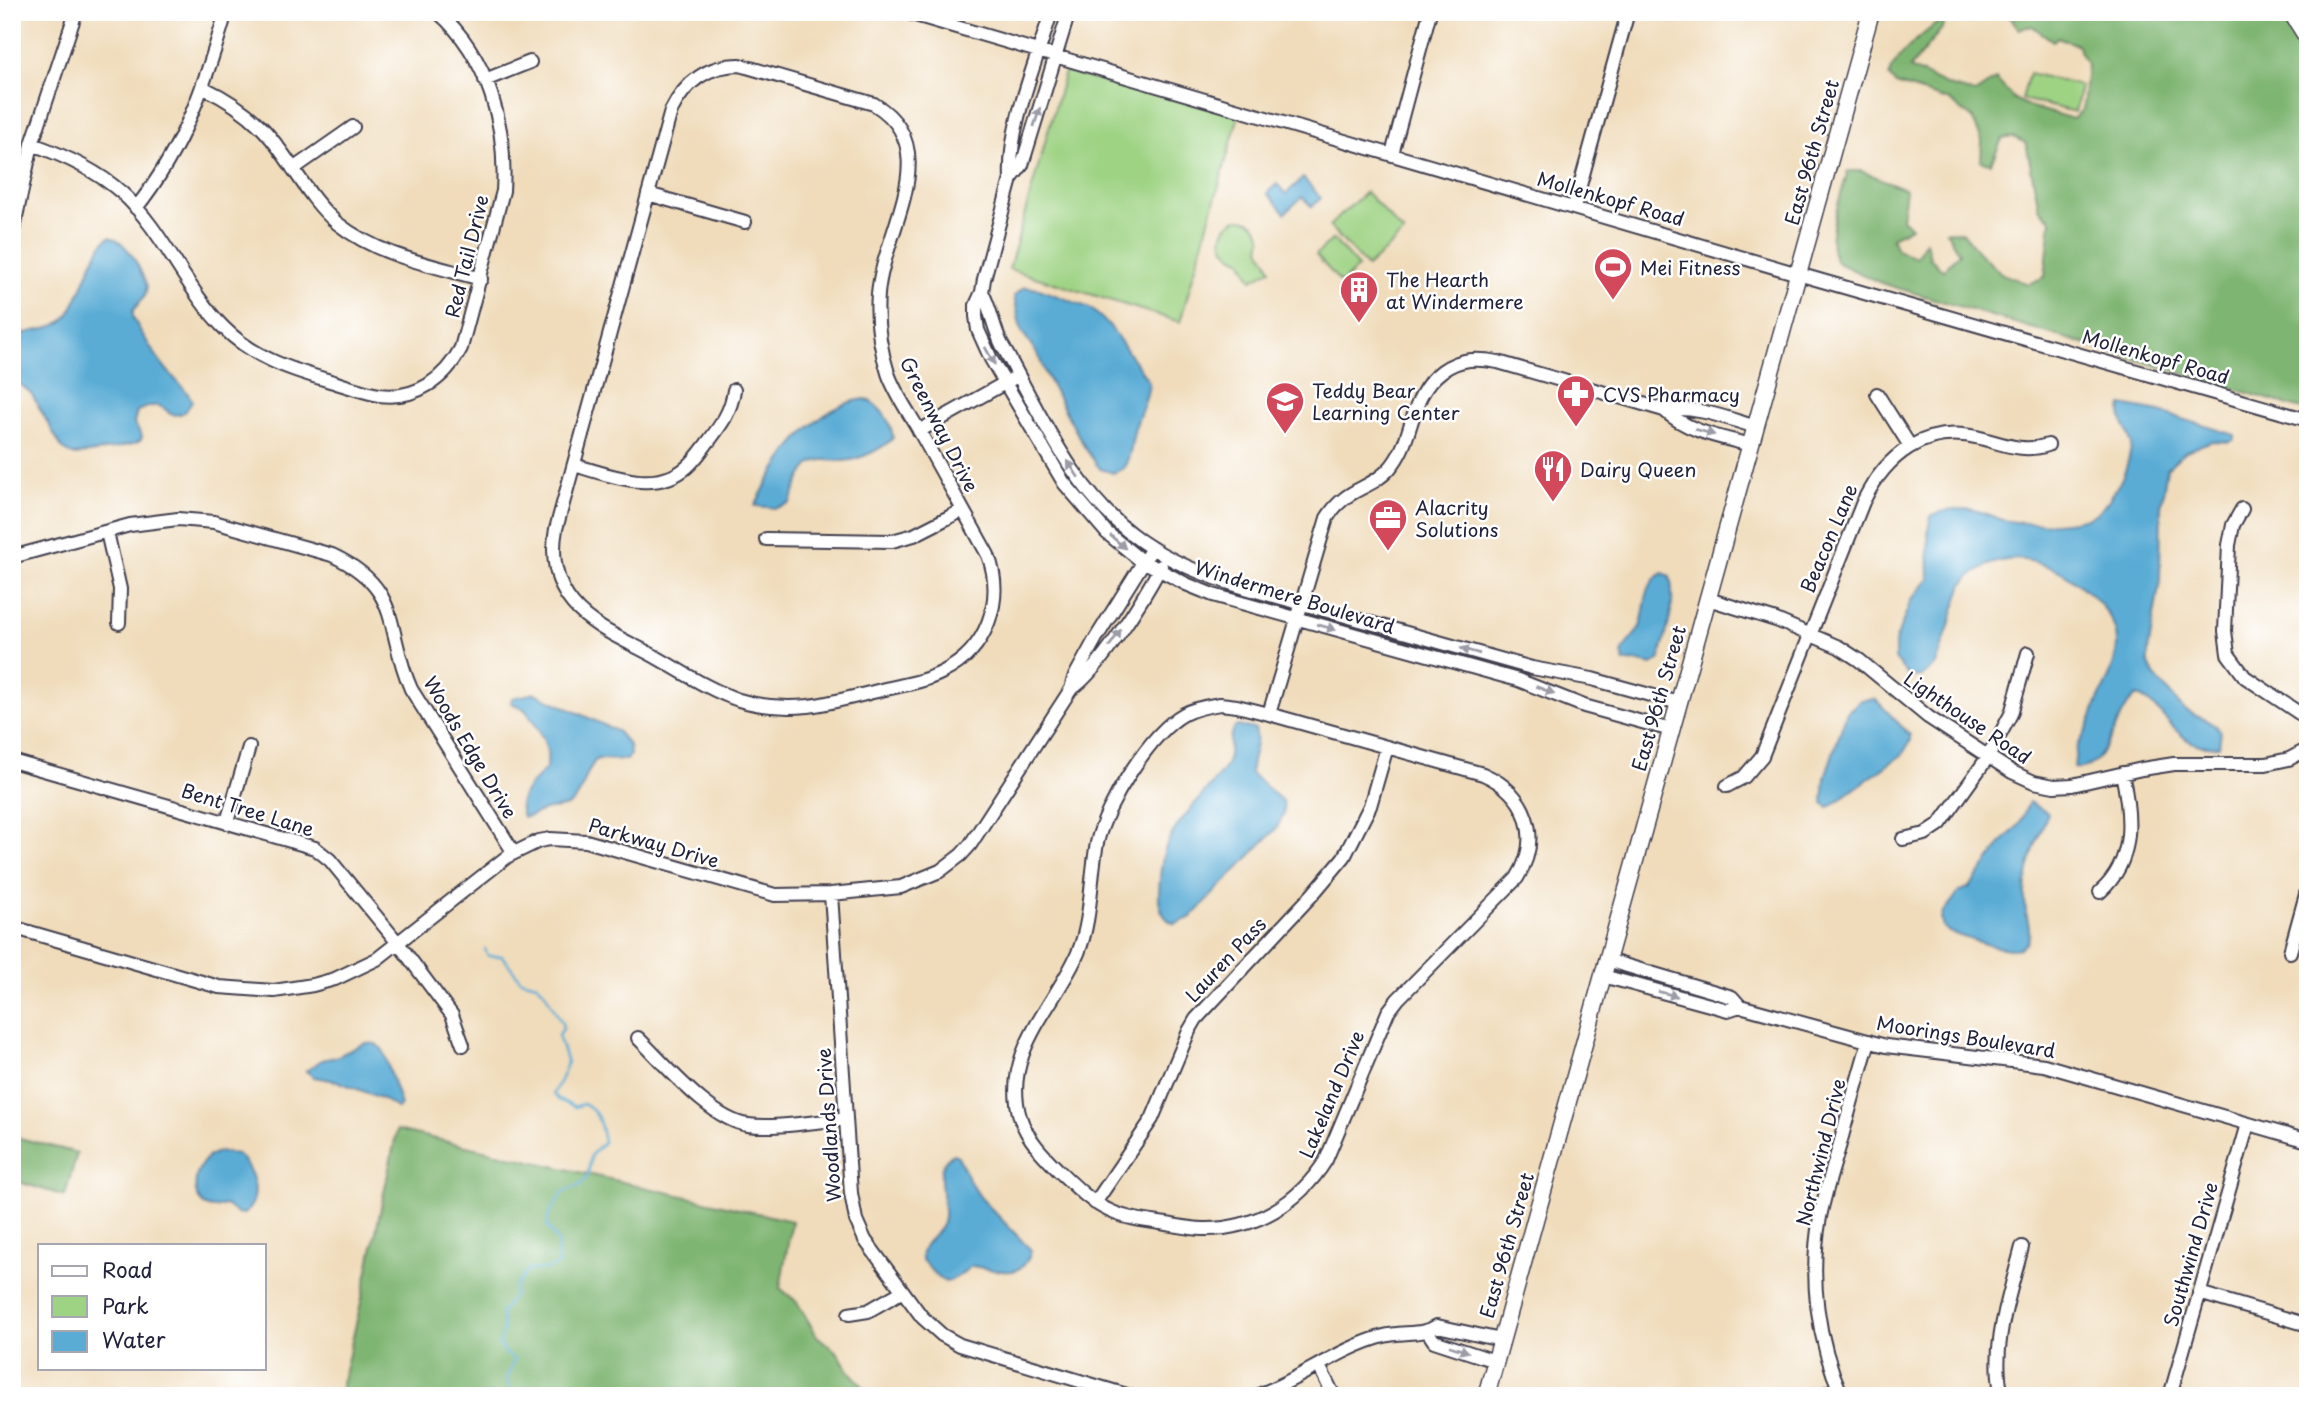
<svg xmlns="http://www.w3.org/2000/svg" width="2320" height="1408" font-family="'Playpen Sans',sans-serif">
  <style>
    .green { fill: #9fd384; stroke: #607a60; stroke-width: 2 }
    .forest { fill: #7fb572; stroke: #506c56; stroke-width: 2 }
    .water { fill: #5aacd5; stroke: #3e6788; stroke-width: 2 }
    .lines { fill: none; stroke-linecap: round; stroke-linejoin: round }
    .stream { stroke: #5aacd5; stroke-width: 2.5 }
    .minor-casing { stroke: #413e4e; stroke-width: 16 }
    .major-casing { stroke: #413e4e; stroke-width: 19 }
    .minor { stroke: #fff; stroke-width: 12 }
    .major { stroke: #fff; stroke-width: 16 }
    .oneway { fill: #9c9ca7 }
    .labels { text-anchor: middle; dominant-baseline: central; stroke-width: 5; stroke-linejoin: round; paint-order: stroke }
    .street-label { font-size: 19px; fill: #22223b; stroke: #fff }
    .poi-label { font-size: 19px; fill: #22223b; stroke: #fff; text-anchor: start }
  </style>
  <rect width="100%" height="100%" fill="#fff"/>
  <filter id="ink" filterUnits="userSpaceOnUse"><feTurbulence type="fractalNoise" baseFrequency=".0143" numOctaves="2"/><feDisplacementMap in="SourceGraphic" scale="14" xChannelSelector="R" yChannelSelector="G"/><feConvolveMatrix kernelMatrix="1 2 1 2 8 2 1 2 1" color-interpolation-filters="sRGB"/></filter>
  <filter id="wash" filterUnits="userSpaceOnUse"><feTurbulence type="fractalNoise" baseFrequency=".00686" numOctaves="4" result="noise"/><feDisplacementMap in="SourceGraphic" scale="28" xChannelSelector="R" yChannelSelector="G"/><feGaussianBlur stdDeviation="1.57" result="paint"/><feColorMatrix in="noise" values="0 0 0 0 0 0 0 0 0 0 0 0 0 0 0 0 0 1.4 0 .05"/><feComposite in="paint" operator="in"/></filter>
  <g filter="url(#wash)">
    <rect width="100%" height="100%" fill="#f0dcbb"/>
    <path class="green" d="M1065,72l174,43 -59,207 -171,-53z
      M2029,73l52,13 -6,26 -53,-13z
      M1366,192l38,41 -37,34 -38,-41z
      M1237,219c18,-1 28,12 23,29l11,21 -19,11 -11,-20c-22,-7 -26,-31 -4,-41z
      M1333,239l25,28 -17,16 -25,-28z"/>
    <path class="forest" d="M2010,12h269l29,44v355l-427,-128 -43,-20c-17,-19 4,-69 10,-92h13l45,18 -4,30 9,8 -19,10 5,13 19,7 10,-16 4,17 13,12 16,-17 -13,-22 17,1 16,21 23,21 26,10 17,-7 6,-57 -12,-12 -13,-65 -13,-6 -11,2 -11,24 -10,-2 1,-21 -10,-22 -24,-18 -52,-16 -7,-7c7,-25 35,-42 54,-59l1,8 -34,42 38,18 27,7 21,-14 18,20 14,7 45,13 10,-10 4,-45 -10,-19 -19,-8 -5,4 -21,-15 -13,3 -11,-15z
      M397,1130l395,91 -12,67 17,14 20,34 21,17 11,18 22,24 3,1h-535l24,-102z
      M12,1136l65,17 -12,43 -53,-16z"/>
    <path class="water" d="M1303,178l18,20 -9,9 -10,-10 -17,16 -18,-20 10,-9 9,10z
      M110,237c19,5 30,32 37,49l-2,10 -12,14v8c10,18 21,36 34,52 8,10 18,18 25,30 -4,11 -10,17 -22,14 -10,-13 -20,-8 -33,-3l-3,12 8,13c0,2 -1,4 -2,5 -5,4 -59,14 -67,14l-11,-7 -31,-55 -19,-15v-42c14,-4 44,-7 53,-17 15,-15 29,-76 45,-82z
      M1024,287l15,2 51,19 19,17 40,57c-1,16 -8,28 -13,43 -6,17 -3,28 -13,44l-10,4 -13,-4 -15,-21 -39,-73 -8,-20 -17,-25 -7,-34z
      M866,399c15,8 25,22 27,39 -11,11 -33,22 -50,23 -11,0 -22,-4 -32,3 -10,8 -16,27 -21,39l-14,5 -21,-2c21,-43 59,-102 111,-107z
      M2122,405l38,7 75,23v4l-5,3 -18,-1 -26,10 -19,17 -6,38 -1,75 -12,70v11l6,13 30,35 32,15 5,7 -2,14c-44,5 -49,-35 -82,-51 -23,17 -29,79 -63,73 1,-7 1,-15 3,-21 2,-5 6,-9 8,-14 6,-11 9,-24 14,-35 21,-41 30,-70 -9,-104 -24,-21 -29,-25 -60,-33 -23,-6 -52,4 -67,23l-27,81 -14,11 -13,1 -14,-18v-17l16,-42 18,-21 -1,-49 3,-14c12,-7 35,-9 47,-5 11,3 20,9 31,10 19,4 74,4 89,-9 10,-9 22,-28 27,-41 2,-7 6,-18 6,-26 -1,-15 -13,-22 -9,-40z
      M1663,573l7,3c7,33 -4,52 -10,83l-8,6 -17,-4 -11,1 -2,-10c4,-9 12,-15 17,-23 9,-19 2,-45 24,-56z
      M535,693l82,38 12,14 1,10 -3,5 -30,-1c-15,14 -11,37 -30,47 -7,3 -15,2 -23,4 -7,3 -13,7 -21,7 -10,-23 12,-35 23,-49 6,-21 -8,-39 -19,-56l-4,-4 -12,-5 1,-5z
      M1875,699l35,36v6l-7,13 -74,53 -6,-4 2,-26 22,-65 14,-12z
      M1237,726l18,3c5,15 -5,29 -4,44l32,29 1,11 -7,15 -87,90 -15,6c-13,-5 -17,-19 -16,-32 1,-16 2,-33 8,-48 10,-24 40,-52 56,-74 12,-16 1,-36 14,-44z
      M2029,802l19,11c-14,35 -30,71 -20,109 2,9 3,19 -6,25 -12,8 -59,-10 -73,-15l-6,-5 -2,-7 2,-7 16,-21 11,-5 33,-46 16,-16z
      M365,1043l11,1 7,6 18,55 -3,4 -15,-10 -46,-18 -23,-4 -8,-6 16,-11 14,-3z
      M218,1152l19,2c16,15 27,43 7,60l-8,-1 -10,-8c-4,0 -7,2 -11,3 -28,1 -25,-48 3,-56z
      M953,1154l5,2 12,26 11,16 50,52c-8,33 -35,19 -59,16 -7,4 -13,11 -21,14 -11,5 -22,-13 -29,-20 0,-4 -1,-8 1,-11 5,-13 20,-16 21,-32 2,-18 -13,-53 9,-63z"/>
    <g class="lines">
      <path class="stream" d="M485,949l3,7h14l19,24 16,4 7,7 18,32 1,6 -5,6 9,28c-3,11 -8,20 -14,31l6,6 16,7 8,-3c16,6 18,22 21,38l-13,13 -3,20 -6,9 -19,8 -14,22 -2,11 12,19 -2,8 2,12 -9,5 -22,1 -13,17 -1,8 -13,18c3,11 3,20 -2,31l7,10 8,5 -8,21 9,16"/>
    </g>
  </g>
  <g filter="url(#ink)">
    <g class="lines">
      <g class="minor-casing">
        <path id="minor" d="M905,12l893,262 510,146
          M1051,12c-15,53 -43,112 -40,167l-27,100 -2,13 -6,13v11l2,14 13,29 73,124 43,50 32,26 47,25 27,11 305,85 66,26 87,24
          M740,65l134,39c73,44 9,127 4,190 -2,25 2,54 10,79 7,21 22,41 33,61 22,40 44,80 67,121 17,45 -1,95 -45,117 -19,10 -41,13 -62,18 -24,6 -48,13 -73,16 -23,2 -46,1 -69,-6 -30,-10 -58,-29 -85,-44 -27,-15 -61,-28 -81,-52 -18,-21 -22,-49 -17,-75l115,-418c14,-29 37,-46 69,-46z
          M485,80l45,-18
          M204,88c21,10 40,22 57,39 29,29 44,69 76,96 41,33 94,42 144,56
          M32,144c31,11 64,26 89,48 43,39 64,97 103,136 29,29 65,41 103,52 17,5 35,12 52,15 37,5 66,-16 82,-47l42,-157c4,-64 -14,-134 -65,-179
          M1392,154l38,-142
          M293,169l60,-42
          M1011,179l11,-14 47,-153
          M648,194l97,28
          M1574,207l54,-195
          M136,208c48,-60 69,-124 90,-196
          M12,235l20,-91 44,-132
          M982,292c9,17 11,35 20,53 38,68 72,150 139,196 33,23 70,37 108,48l283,79 60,11 87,24
          M1877,394l33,52
          M1664,410c31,-5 62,8 92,17
          M919,431l93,-52
          M574,465c36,10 81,30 113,2 8,-7 15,-17 21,-25 13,-17 23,-30 26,-52
          M2242,509l-9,16 -4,20 -4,86 3,23 17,23 63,42
          M107,532l13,57 -1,34
          M766,539l126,2 22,-6 49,-25
          M12,557l118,-32 48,-6 36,3 118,33c72,34 52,73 79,134l103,164
          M1708,599l68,21 63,27 20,13 69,57 84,55 22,10 20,4 18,-1 70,-16 32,-5h92l23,-5 19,-10
          M1071,689c27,-16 74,-93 90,-123
          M1220,704l17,2 32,8 214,60c43,19 60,62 34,104l-119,121 -10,13 -62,148c-27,43 -71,70 -123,69 -12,0 -25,-3 -37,-5 -19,-3 -39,-5 -56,-13 -20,-9 -35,-25 -50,-39 -16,-16 -33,-33 -40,-55 -19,-64 35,-111 58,-164 14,-33 12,-75 19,-110 8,-37 53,-110 87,-129 11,-6 24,-8 36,-10z
          M1269,714l58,-196c19,-31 42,-27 62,-49 27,-30 18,-72 53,-98 18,-13 35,-13 56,-9l166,48c24,22 56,27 87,35
          M12,761l303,87 15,12 68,83 54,72 11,30
          M1727,786l17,-9 18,-21 101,-254c23,-47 62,-78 117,-64 23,6 44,15 68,7
          M227,822l22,-75
          M1903,839l22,-5 15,-10 48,-67 23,-43 17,-61
          M2100,892c36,-32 31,-77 22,-119
          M831,894l20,299 5,27 9,20 57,77 20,18 18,10 170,51
          M12,927l207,60 55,4 39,-6 22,-6 42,-20 131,-103 31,-15 11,-2 36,2 189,54 56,-1 70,-7 39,-16 21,-16 9,-10 101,-156 3,-11 22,-40 56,-90
          M2290,952l18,-65
          M1607,960l125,37 8,9
          M1603,976l125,34 12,-4 146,40 158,19 264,76
          M638,1038c27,26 73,82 110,87 26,4 70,-4 98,-6
          M1095,1203l57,-84 37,-88 7,-12 116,-124 32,-38 26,-51 17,-59
          M2199,1293l109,32
          M849,1314l19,-3 35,-20
          M1428,1332l6,9 61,20
          M1319,1366l15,30
          M1256,1396c44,-16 83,-48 128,-60 18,-5 38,0 53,-10l64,14
          M1819,1396l19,-8
          M1842,1396c-25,-56 -33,-119 -22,-179 5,-25 13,-49 20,-73 9,-34 19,-69 29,-103
          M2002,1396c-12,-50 8,-101 20,-149
          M2170,1396l78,-272"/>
      </g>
      <g class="major-casing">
        <path id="major" d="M2291,12l17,27
          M1486,1396l385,-1384"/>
      </g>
      <use href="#minor" class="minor"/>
      <use href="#major" class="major"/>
    </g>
    <defs><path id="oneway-solid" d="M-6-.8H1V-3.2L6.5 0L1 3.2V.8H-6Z" transform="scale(1.75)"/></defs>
    <g class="oneway">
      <use href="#oneway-solid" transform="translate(1037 117) rotate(-72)"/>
      <use href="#oneway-solid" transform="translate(990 356) rotate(61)"/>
      <use href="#oneway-solid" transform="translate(1705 432) rotate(16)"/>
      <use href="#oneway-solid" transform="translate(1073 469) rotate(-123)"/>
      <use href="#oneway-solid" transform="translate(1118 542) rotate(41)"/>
      <use href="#oneway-solid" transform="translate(1326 627) rotate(16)"/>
      <use href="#oneway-solid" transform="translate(1115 638) rotate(-56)"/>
      <use href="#oneway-solid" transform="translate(1470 651) rotate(-164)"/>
      <use href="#oneway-solid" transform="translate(1545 690) rotate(21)"/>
      <use href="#oneway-solid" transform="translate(1668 994) rotate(15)"/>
      <use href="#oneway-solid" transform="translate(1459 1349) rotate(18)"/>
    </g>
  </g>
  <defs>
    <g id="stadium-pin" transform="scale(2.0125)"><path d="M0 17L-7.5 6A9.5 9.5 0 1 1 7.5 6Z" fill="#d1495b" stroke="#fff"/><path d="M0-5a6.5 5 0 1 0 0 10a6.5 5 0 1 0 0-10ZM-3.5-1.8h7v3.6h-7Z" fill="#fff"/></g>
    <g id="building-pin" transform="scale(2.0125)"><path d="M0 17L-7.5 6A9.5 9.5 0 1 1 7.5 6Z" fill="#d1495b" stroke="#fff"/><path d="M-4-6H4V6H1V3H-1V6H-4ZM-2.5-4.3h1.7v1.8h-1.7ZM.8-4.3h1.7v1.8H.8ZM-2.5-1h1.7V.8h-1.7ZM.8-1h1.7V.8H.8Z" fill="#fff"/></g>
    <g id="pharmacy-pin" transform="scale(2.0125)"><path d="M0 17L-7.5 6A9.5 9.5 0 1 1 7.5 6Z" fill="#d1495b" stroke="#fff"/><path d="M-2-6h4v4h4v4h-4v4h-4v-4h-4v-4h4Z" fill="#fff"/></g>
    <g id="school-pin" transform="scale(2.0125)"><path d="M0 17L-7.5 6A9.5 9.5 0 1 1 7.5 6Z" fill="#d1495b" stroke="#fff"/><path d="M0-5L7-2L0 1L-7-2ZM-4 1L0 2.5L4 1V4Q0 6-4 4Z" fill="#fff"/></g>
    <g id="restaurant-pin" transform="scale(2.0125)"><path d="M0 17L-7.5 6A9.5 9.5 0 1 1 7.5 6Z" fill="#d1495b" stroke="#fff"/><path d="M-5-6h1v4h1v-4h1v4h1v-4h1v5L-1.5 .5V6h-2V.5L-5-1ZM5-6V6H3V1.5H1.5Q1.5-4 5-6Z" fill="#fff"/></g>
    <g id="office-pin" transform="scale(2.0125)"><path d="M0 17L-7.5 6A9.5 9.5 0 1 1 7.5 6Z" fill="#d1495b" stroke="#fff"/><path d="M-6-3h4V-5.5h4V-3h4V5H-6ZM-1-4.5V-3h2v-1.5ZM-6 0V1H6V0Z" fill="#fff"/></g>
  </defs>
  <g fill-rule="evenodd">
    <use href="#stadium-pin" x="1613" y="267"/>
    <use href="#building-pin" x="1359" y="290"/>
    <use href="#pharmacy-pin" x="1576" y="394"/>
    <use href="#school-pin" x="1285" y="401"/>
    <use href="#restaurant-pin" x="1553" y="469"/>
    <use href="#office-pin" x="1388" y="518"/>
  </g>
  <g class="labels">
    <g class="street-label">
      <text transform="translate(1811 152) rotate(-74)">East 96th Street</text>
      <text transform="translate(1611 198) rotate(16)">Mollenkopf Road</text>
      <text transform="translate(466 256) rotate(-76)">Red Tail Drive</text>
      <text transform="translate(2156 356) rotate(16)">Mollenkopf Road</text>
      <text transform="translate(940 424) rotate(63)">Greenway Drive</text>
      <text transform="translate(1828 538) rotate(-67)">Beacon Lane</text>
      <text transform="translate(1295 596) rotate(17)">Windermere Boulevard</text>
      <text transform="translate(1658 698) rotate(-74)">East 96th Street</text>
      <text transform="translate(1968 717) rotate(34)">Lighthouse Road</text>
      <text transform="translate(471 747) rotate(59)">Woods Edge Drive</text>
      <text transform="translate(248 809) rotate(17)">Bent Tree Lane</text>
      <text transform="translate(654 842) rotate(16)">Parkway Drive</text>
      <text transform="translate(1225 959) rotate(-47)">Lauren Pass</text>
      <text transform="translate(1966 1036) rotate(9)">Moorings Boulevard</text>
      <text transform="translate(1331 1094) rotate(-67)">Lakeland Drive</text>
      <text transform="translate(828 1125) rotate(-94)">Woodlands Drive</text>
      <text transform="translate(1820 1152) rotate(-76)">Northwind Drive</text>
      <text transform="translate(1506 1245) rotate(-74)">East 96th Street</text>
      <text transform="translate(2190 1254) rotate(-74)">Southwind Drive</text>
    </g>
    <g class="poi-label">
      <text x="1640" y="267">Mei Fitness</text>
      <text x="1386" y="279">The Hearth<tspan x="1386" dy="22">at Windermere</tspan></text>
      <text x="1312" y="390">Teddy Bear<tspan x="1312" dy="22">Learning Center</tspan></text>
      <text x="1603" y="394">CVS Pharmacy</text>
      <text x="1580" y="469">Dairy Queen</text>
      <text x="1415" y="507">Alacrity<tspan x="1415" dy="22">Solutions</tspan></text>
    </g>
  </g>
  <rect width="2320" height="1408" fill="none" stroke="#fff" stroke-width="42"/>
  <rect x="38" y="1244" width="228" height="126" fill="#ffffff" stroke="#a7a7b1" stroke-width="2"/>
  <rect x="52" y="1266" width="35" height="10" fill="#ffffff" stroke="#a7a7b1" stroke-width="2"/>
  <text x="102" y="1278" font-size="21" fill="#22223b">Road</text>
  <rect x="52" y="1296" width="35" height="21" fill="#9fd384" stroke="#a7a7b1" stroke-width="2"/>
  <text x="102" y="1314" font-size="21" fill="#22223b">Park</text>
  <rect x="52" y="1331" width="35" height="21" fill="#5aacd5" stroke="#a7a7b1" stroke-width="2"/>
  <text x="102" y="1348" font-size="21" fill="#22223b">Water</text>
</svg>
